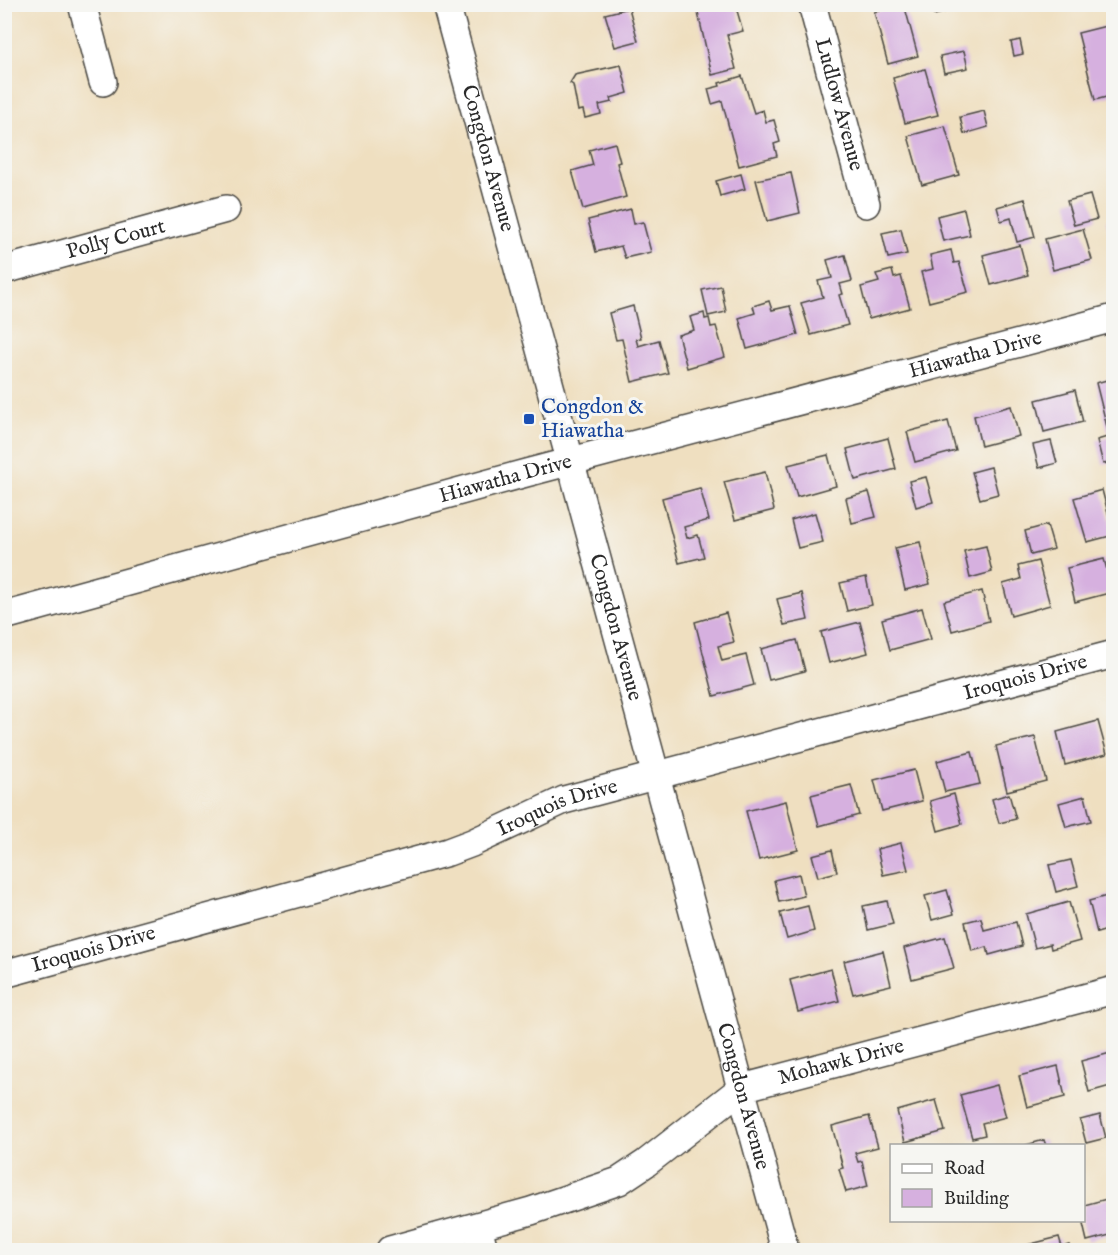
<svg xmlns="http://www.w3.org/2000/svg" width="1118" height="1255" font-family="'IM FELL English',serif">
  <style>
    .building { fill: #d6b0df }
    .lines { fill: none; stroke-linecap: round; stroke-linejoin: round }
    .minor-casing { stroke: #484641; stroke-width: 30 }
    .minor { stroke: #fff; stroke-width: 27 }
    .transit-dot { fill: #1a4fb4; stroke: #f6f6f2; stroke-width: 2 }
    .labels { text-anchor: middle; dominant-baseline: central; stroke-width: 6; stroke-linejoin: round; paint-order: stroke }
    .street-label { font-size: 21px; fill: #2b2b2b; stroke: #f6f6f2 }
    .transit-label { font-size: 21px; fill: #164399; stroke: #f6f6f2; text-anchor: start }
  </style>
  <rect width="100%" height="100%" fill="#f6f6f2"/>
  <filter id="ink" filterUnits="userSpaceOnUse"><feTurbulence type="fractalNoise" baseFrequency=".0167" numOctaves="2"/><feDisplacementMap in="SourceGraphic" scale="12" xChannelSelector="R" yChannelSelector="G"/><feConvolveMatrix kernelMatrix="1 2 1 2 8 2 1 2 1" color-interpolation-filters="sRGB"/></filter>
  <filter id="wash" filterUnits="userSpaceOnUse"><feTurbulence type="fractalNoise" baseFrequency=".008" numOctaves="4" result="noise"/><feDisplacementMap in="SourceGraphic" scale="24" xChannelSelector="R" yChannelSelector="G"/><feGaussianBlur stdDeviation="1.35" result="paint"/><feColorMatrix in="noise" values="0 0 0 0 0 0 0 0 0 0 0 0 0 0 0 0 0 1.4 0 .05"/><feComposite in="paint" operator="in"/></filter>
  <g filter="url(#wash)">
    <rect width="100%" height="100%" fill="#efdfc0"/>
    <g id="blocks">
      <path class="building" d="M696,4h39l8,27 -16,4 9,34 -24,6z
        M904,4l14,52 -30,8 -14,-52z
        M931,4h26l1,5 -24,6z
        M1077,4h15v1l-14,4z
        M629,8l9,33 -23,6 -10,-33z
        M1114,24v71l-19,5 -17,-67z
        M1020,40l3,14 -9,2 -3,-14z
        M964,51l4,17 -24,5 -4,-17z
        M621,65l7,28 -17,5 1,4 -13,3 2,9 -16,4 -2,-8 -5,1 -5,-26 -3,-2 5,-8z
        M925,69l13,46 -33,8 -12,-45z
        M742,76l12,37 9,-3 3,12 8,-2 6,22 -6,2 3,12 -38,10 -17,-65 -10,3 -4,-15 12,-3 -1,-3z
        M984,111l4,16 -24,7 -4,-17z
        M945,126l14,49 -37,10 -14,-49z
        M615,143l5,19 -3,1 9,34 -43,12 -11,-38 21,-6 -4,-15z
        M791,173l9,40 -33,8 -11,-41z
        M741,174l4,15 -25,7 -4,-15z
        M1090,195l7,24 -23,6 -7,-24z
        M1025,199l10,38 -18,5 -6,-24 -10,3 -4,-14z
        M631,209l3,15 9,-2 8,30 -26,6 -4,-12 -25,6 -8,-32z
        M964,209l6,26 -27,6 -6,-25z
        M1114,219v26l-1,1 -7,-25z
        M901,229l6,25 -19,4 -6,-25z
        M1083,229l9,31 -39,10 -8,-31z
        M1020,245l8,30 -37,10 -8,-30z
        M951,250l3,13 5,-1 9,30 -39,10 -8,-30 12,-3 -3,-14z
        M845,255l7,26 -12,3 3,10 -4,1 9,30 -37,10 -10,-32 22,-6 -5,-16 14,-3 -5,-18z
        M892,270l2,8 7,-2 9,32 -41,11 -8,-32 18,-5 -3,-8z
        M721,286l5,26 -18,4 -6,-26z
        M769,301l3,9 18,-4 8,29 -51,14 -8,-31 16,-5 -2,-7z
        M633,306l8,32 -5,1 2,7 21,-6 9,33 -36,9 -10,-43 -6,1 -7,-27z
        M704,313l1,6 4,-1 2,9 5,-1 9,31 -38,11 -9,-33 16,-5 -4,-13z
        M1114,378v52l-6,1 -12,-48z
        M1075,390l8,32 -39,10 -8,-32z
        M1011,406l8,30 -38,10 -7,-30z
        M948,421l8,30 -41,11 -8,-30z
        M1114,435v27l-11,2 -6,-24z
        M888,438l8,31 -41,11 -8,-31z
        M1051,441l6,22 -18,5 -6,-23z
        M828,455l8,31 -39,11 -9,-32z
        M991,467l7,27 -18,5 -8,-27z
        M765,472l9,38 -39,10 -11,-38z
        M926,477l7,25 -17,5 -7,-26z
        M700,488l9,32 -25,7 3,11 11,-3 6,22 -25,6 -17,-65z
        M1102,490l12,45 -27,7 -13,-44z
        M869,492l7,25 -24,6 -6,-25z
        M815,513l8,29 -25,6 -7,-28z
        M1047,525l7,24 -23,6 -6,-24z
        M920,542l10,42 -25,6 -10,-42z
        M986,546l6,26 -22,6 -6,-27z
        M1104,559l9,33 -38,10 -8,-34z
        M1038,561l12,44 -39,11 -8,-32 18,-5 -3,-13z
        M866,577l6,28 -25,6 -7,-28z
        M982,591l7,30 -37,10 -8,-30z
        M802,593l6,27 -24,5 -7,-26z
        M922,608l9,31 -41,11 -8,-31z
        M726,613l8,29 -16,4 4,15 24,-6 8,30 -40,11 -19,-74z
        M860,622l8,31 -39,10 -8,-31z
        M797,640l8,31 -36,9 -8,-31z
        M1098,721l9,33 -42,11 -8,-33z
        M1035,737l11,44 -39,10 -11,-45z
        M972,752l8,32 -35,8 -8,-31z
        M914,770l8,31 -40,10 -8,-31z
        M851,785l8,30 -40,11 -8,-31z
        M954,794l8,30 -24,7 -8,-30z
        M1009,794l7,25 -17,4 -7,-24z
        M1085,796l6,25 -25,6 -7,-24z
        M786,801l12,49 -39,10 -13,-49z
        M901,843l7,27 -25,5 -6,-26z
        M832,850l5,22 -19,5 -6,-22z
        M1071,860l7,26 -22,6 -7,-27z
        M799,874l5,22 -25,6 -5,-22z
        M947,890l7,24 -22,6 -7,-24z
        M1114,894v34l-17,5 -8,-32z
        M887,901l6,23 -25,6 -5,-24z
        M1069,902l11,39 -29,8 -1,-5 -15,4 -9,-34z
        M808,906l6,25 -27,8 -7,-26z
        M981,918l3,12 32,-8 6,24 -33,9 -2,-8 -15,4 -7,-29z
        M945,937l9,31 -42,11 -8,-31z
        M883,951l8,34 -38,9 -9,-33z
        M831,969l8,32 -41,11 -8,-32z
        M1114,1052v33l-25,7 -8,-31z
        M1058,1066l7,31 -38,10 -8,-31z
        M997,1085l9,32 -24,6 3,12 -13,3 -12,-43z
        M936,1100l9,31 -40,11 -8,-31z
        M1100,1115l6,23 -20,5 -6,-23z
        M869,1116l9,31 -23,6 3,9 4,-1 6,25 -22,6 -7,-23 4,-1 -11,-42z
        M1044,1140l2,6h-20v-1z
        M1114,1197v37l-27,7 -5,-21 2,-15z
        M1059,1237l3,10 7,-2 2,5h-64z"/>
    </g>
  </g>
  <g filter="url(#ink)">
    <use href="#blocks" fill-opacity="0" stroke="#484641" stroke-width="1.5"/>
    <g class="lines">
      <g class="minor-casing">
        <g id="minor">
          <path d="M82,4l21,78"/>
          <path id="s1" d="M446,4l339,1246"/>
          <path id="s2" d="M812,4l54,200"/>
          <path id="s3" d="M4,270l222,-61"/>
          <path id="s4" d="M4,616l522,-143 588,-155"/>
          <path id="s5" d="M4,974l444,-122 24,-9 92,-43 550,-146"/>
          <path d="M478,1226l6,24"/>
          <path id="s6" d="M390,1250l141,-39 88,-30 27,-18 96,-75 372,-98"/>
        </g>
      </g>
      <use href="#minor" class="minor"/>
    </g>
  </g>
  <rect class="transit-dot" x="523" y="413" width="12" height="12" rx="3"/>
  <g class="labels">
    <g class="street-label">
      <text stroke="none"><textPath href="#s2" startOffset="104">Ludlow Avenue</textPath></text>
      <text stroke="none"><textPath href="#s1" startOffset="160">Congdon Avenue</textPath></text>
      <text stroke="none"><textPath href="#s3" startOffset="116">Polly Court</textPath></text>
      <text stroke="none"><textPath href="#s4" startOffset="1006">Hiawatha Drive</textPath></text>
      <text stroke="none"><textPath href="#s4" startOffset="520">Hiawatha Drive</textPath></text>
      <text stroke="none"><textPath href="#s1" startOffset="646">Congdon Avenue</textPath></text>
      <text stroke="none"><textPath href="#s5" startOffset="1065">Iroquois Drive</textPath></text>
      <text stroke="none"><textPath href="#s5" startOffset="579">Iroquois Drive</textPath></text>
      <text stroke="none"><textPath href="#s5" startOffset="93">Iroquois Drive</textPath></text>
      <text stroke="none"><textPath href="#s6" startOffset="496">Mohawk Drive</textPath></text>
      <text stroke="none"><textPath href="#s1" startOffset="1132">Congdon Avenue</textPath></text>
    </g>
    <g class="transit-label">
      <text x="541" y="407">Congdon &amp;<tspan x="541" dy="24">Hiawatha</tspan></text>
    </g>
  </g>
  <rect width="1118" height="1255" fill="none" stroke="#f6f6f2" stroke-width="24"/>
  <rect x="890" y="1144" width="195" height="78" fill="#f6f6f2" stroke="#a5a5a2" stroke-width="1.5"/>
  <rect x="902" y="1164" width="30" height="9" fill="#ffffff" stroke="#a5a5a2" stroke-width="1.5"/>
  <text x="944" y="1174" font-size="18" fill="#2b2b2b">Road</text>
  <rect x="902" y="1189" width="30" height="18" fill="#d6b0df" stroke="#a5a5a2" stroke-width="1.5"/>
  <text x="944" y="1204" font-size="18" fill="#2b2b2b">Building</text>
</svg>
